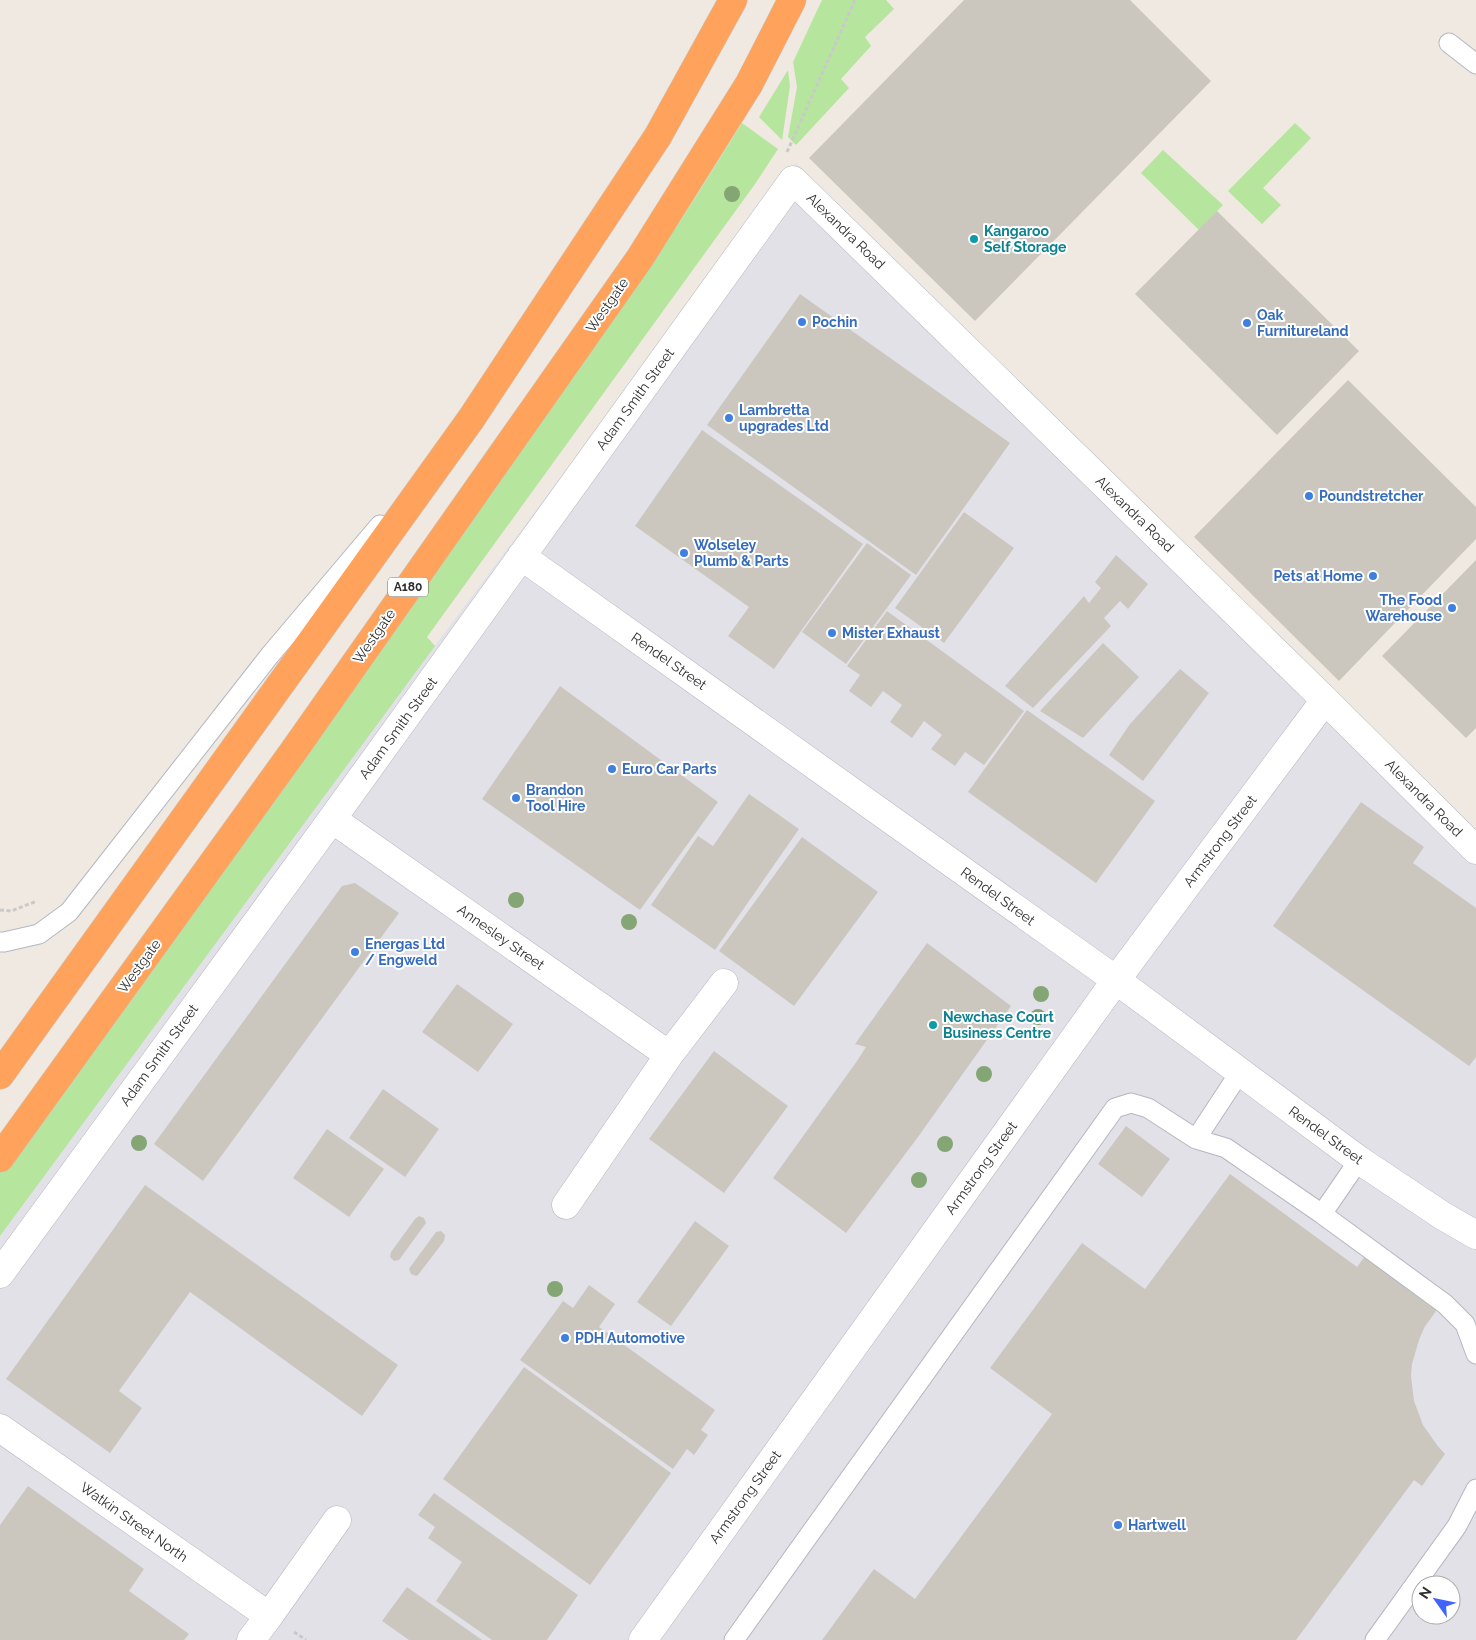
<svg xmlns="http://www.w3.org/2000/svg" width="1476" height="1640" font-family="Raleway,sans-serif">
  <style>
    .industrial { fill: #e3e1e8; fill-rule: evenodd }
    .green { fill: #b6e59e }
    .building { fill: #cbc7bf }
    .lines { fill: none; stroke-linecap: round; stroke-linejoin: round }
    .lane-casing { stroke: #b4b7c1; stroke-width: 21 }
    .street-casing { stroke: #b4b7c1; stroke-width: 29 }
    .highway-casing { stroke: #c9c9c9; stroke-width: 29 }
    .path { stroke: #c9c9c9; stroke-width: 3; stroke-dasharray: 4 2.5; stroke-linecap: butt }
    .lane { stroke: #fff; stroke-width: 19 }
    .street { stroke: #fff; stroke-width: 28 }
    .highway { stroke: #ffa35c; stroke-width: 28 }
    .tree { fill: #84a574 }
    .culture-dot { fill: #0f9aa8; stroke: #fff; stroke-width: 2 }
    .shop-dot { fill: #3f7fe0; stroke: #fff; stroke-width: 2 }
    .labels { text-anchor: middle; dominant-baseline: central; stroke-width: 4; stroke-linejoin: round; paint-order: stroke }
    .shield { fill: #fff; stroke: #6d6d6d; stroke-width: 1 }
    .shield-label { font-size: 12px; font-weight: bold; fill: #2e2e2e }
    .street-label { font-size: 14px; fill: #2e2e2e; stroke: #fff }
    .culture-label { font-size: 14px; font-weight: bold; fill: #0d838f; stroke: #fff; text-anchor: start }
    .shop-label { font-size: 14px; font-weight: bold; fill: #366cbe; stroke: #fff; text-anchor: start }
  </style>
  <rect width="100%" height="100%" fill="#efe9e1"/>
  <path class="industrial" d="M796,163l680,670v807h-1476v-413zM1421,1585h30v30h-30z"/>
  <path class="green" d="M822,0h64l8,9 -29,28 6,9 -30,33 8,9 -53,57 -8,-8 9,-50 -4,-25z
    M788,70l2,16 -8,54 -23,-23z
    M742,123l36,26 -23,35 -328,453 8,9 -435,590v-64l501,-694 182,-261z
    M1295,123l16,15 -48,50 18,17 -19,19 -34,-33z
    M1163,150l60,55 -24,25 -58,-57z"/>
  <path class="building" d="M964,0h166l81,81 -236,240 -166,-163z
    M1217,211l142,140 -82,84 -142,-141z
    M800,294l210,149 -94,132 -209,-150z
    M1348,380l128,127v32l-137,142 -145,-144z
    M702,430l161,114 -89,125 -46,-33 21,-29 -114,-81z
    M964,512l50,36 -70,95 -49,-35z
    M867,543l44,32 -65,89 -44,-32z
    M1116,555l32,29 -20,25 -8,-8 -16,17 7,8 -78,82 -28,-22 79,-90 5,7 12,-15 -6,-6z
    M1476,560v168l-10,10 -84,-82z
    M887,611l137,100 -40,54 -19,-13 -10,14 -24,-17 11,-14 -18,-14 -12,17 -22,-16 12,-17 -19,-14 -12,16 -22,-16 11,-16 -13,-9z
    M1103,643l36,34 -56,61 -43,-27z
    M1180,669l29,24 -66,88 -34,-26 21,-31z
    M560,686l158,116 -78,108 -158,-111z
    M1027,710l128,91 -59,82 -128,-91z
    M749,794l50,35 -84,121 -64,-45 47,-69 15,10z
    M1361,802l63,45 -11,16 63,45v149l-7,9 -196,-140z
    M802,837l76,55 -84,114 -75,-55z
    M355,883l44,30 -196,268 -49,-37 188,-258z
    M927,943l84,63 -93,131 -72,96 -73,-55 84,-117 9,-14 -11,-3z
    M457,984l56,40 -35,48 -56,-40z
    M714,1051l74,55 -64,87 -75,-54z
    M383,1089l56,40 -34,48 -56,-39z
    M1126,1126l44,33 -28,38 -44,-33z
    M327,1129l57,40 -35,48 -56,-39z
    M1230,1174l127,93 9,-12 72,53 -14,20 -5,12 -7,24 -1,12 3,25 9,24 14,20 8,9 -23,32 -8,-6 -118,160h-474l52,-71 41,30 137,-185 -62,-46 92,-125 63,46z
    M145,1185l253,180 -36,51 -172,-124 -71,99 23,17 -32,45 -104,-74z
    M419,1216l5,2 2,5 -27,37 -5,1 -4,-4 1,-5 24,-33z
    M695,1221l34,25 -58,80 -34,-24z
    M441,1231l4,4 -1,6 -26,34 -2,1 -5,-2 -2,-5 2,-3 25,-34z
    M589,1285l26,19 -16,23 116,83 -14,20 7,5 -14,20 -7,-6 -14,20 -153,-109 43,-59 10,7z
    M524,1367l147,106 -81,112 -147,-106z
    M28,1486l116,83 -15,22 60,43 -5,6h-184v-115z
    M434,1493l144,102 -31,45h-55l-56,-39 26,-39 -34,-24 7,-11 -17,-12z
    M407,1587l75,53h-73l-27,-19z"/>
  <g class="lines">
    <g class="lane-casing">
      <path id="lane" d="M1449,43l27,21
        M0,942h4l35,-8 30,-22 201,-257 110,-130
        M1196,1139l44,-67
        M1322,1214l123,90 20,20 11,30
        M734,1640l381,-532 16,-5 17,5 48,31 30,9 96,66 37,-54
        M1375,1640l82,-114 19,-37"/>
    </g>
    <g class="street-casing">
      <path id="street" d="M521,556l595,424 243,180 84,56 33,19
        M332,819l337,236
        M566,1205l103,-150 55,-72
        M0,1274l332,-455 461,-639 532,520 151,150
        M0,1428l269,188 68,-96
        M251,1640l18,-24
        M643,1640l473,-660 209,-280"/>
    </g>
    <g class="highway-casing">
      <path id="highway" d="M0,1075l471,-656 187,-283 75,-136
        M0,1158l295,-409 345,-491 109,-174 43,-84"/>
    </g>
    <path class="path" d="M787,152l68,-152
      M0,910l11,1 26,-10
      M294,1632l12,8"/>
    <use href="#lane" class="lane"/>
    <use href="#street" class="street"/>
    <use href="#highway" class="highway"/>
  </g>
  <g class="tree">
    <circle cx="732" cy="194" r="8"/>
    <circle cx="516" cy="900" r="8"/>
    <circle cx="629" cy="922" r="8"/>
    <circle cx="1041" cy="994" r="8"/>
    <circle cx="1038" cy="1017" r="8"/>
    <circle cx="984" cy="1074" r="8"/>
    <circle cx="139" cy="1143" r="8"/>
    <circle cx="945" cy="1144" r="8"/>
    <circle cx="919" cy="1180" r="8"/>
    <circle cx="555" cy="1289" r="8"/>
  </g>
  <g class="culture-dot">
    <circle cx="974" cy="239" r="5"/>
    <circle cx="933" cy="1025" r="5"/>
  </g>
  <g class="shop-dot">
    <circle cx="802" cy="322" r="5"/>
    <circle cx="1247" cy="323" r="5"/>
    <circle cx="729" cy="418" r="5"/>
    <circle cx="1309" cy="496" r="5"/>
    <circle cx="684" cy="553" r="5"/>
    <circle cx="1373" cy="576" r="5"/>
    <circle cx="1452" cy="608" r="5"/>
    <circle cx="832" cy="633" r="5"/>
    <circle cx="612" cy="769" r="5"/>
    <circle cx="516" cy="798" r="5"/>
    <circle cx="355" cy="952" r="5"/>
    <circle cx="565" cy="1338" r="5"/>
    <circle cx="1118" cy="1525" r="5"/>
  </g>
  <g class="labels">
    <rect class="shield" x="388" y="577.5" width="40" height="19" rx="4"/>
    <g class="shield-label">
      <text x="408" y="587">A180</text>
    </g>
    <g class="street-label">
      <text transform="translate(846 231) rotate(44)">Alexandra Road</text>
      <text transform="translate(607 305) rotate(-55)">Westgate</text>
      <text transform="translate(635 399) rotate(-54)">Adam Smith Street</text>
      <text transform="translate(1135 514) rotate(44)">Alexandra Road</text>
      <text transform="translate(374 636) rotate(-55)">Westgate</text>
      <text transform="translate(669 661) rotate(35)">Rendel Street</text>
      <text transform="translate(398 728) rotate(-54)">Adam Smith Street</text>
      <text transform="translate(1424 798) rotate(45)">Alexandra Road</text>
      <text transform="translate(1220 841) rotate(-53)">Armstrong Street</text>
      <text transform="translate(998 896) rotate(36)">Rendel Street</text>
      <text transform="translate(501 937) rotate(35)">Annesley Street</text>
      <text transform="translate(139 966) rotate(-54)">Westgate</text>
      <text transform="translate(159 1055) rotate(-54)">Adam Smith Street</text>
      <text transform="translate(1326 1135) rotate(36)">Rendel Street</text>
      <text transform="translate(981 1168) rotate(-54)">Armstrong Street</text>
      <text transform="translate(745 1497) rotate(-54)">Armstrong Street</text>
      <text transform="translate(134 1522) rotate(35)">Watkin Street North</text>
    </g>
    <g class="culture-label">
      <text x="984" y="231">Kangaroo<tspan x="984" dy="16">Self Storage</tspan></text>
      <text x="943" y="1017">Newchase Court<tspan x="943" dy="16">Business Centre</tspan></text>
    </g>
    <g class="shop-label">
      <text x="1257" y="315">Oak<tspan x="1257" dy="16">Furnitureland</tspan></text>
      <text x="812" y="322">Pochin</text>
      <text x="739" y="410">Lambretta<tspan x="739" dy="16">upgrades Ltd</tspan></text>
      <text x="1319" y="496">Poundstretcher</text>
      <text x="694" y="545">Wolseley<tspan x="694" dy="16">Plumb &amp; Parts</tspan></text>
      <text x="1363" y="576" text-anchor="end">Pets at Home</text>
      <text x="1442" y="600" text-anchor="end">The Food<tspan x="1442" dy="16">Warehouse</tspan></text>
      <text x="842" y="633">Mister Exhaust</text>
      <text x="622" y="769">Euro Car Parts</text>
      <text x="526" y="790">Brandon<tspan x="526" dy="16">Tool Hire</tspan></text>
      <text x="365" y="944">Energas Ltd<tspan x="365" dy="16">/ Engweld</tspan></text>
      <text x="575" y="1338">PDH Automotive</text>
      <text x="1128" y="1525">Hartwell</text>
    </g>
  </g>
  <g transform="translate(1436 1600) rotate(303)"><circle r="24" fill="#ffffff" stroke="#ababab"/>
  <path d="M0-4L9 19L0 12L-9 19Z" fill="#4264fb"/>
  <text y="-8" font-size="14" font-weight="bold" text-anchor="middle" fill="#2e2e2e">N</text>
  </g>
</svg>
